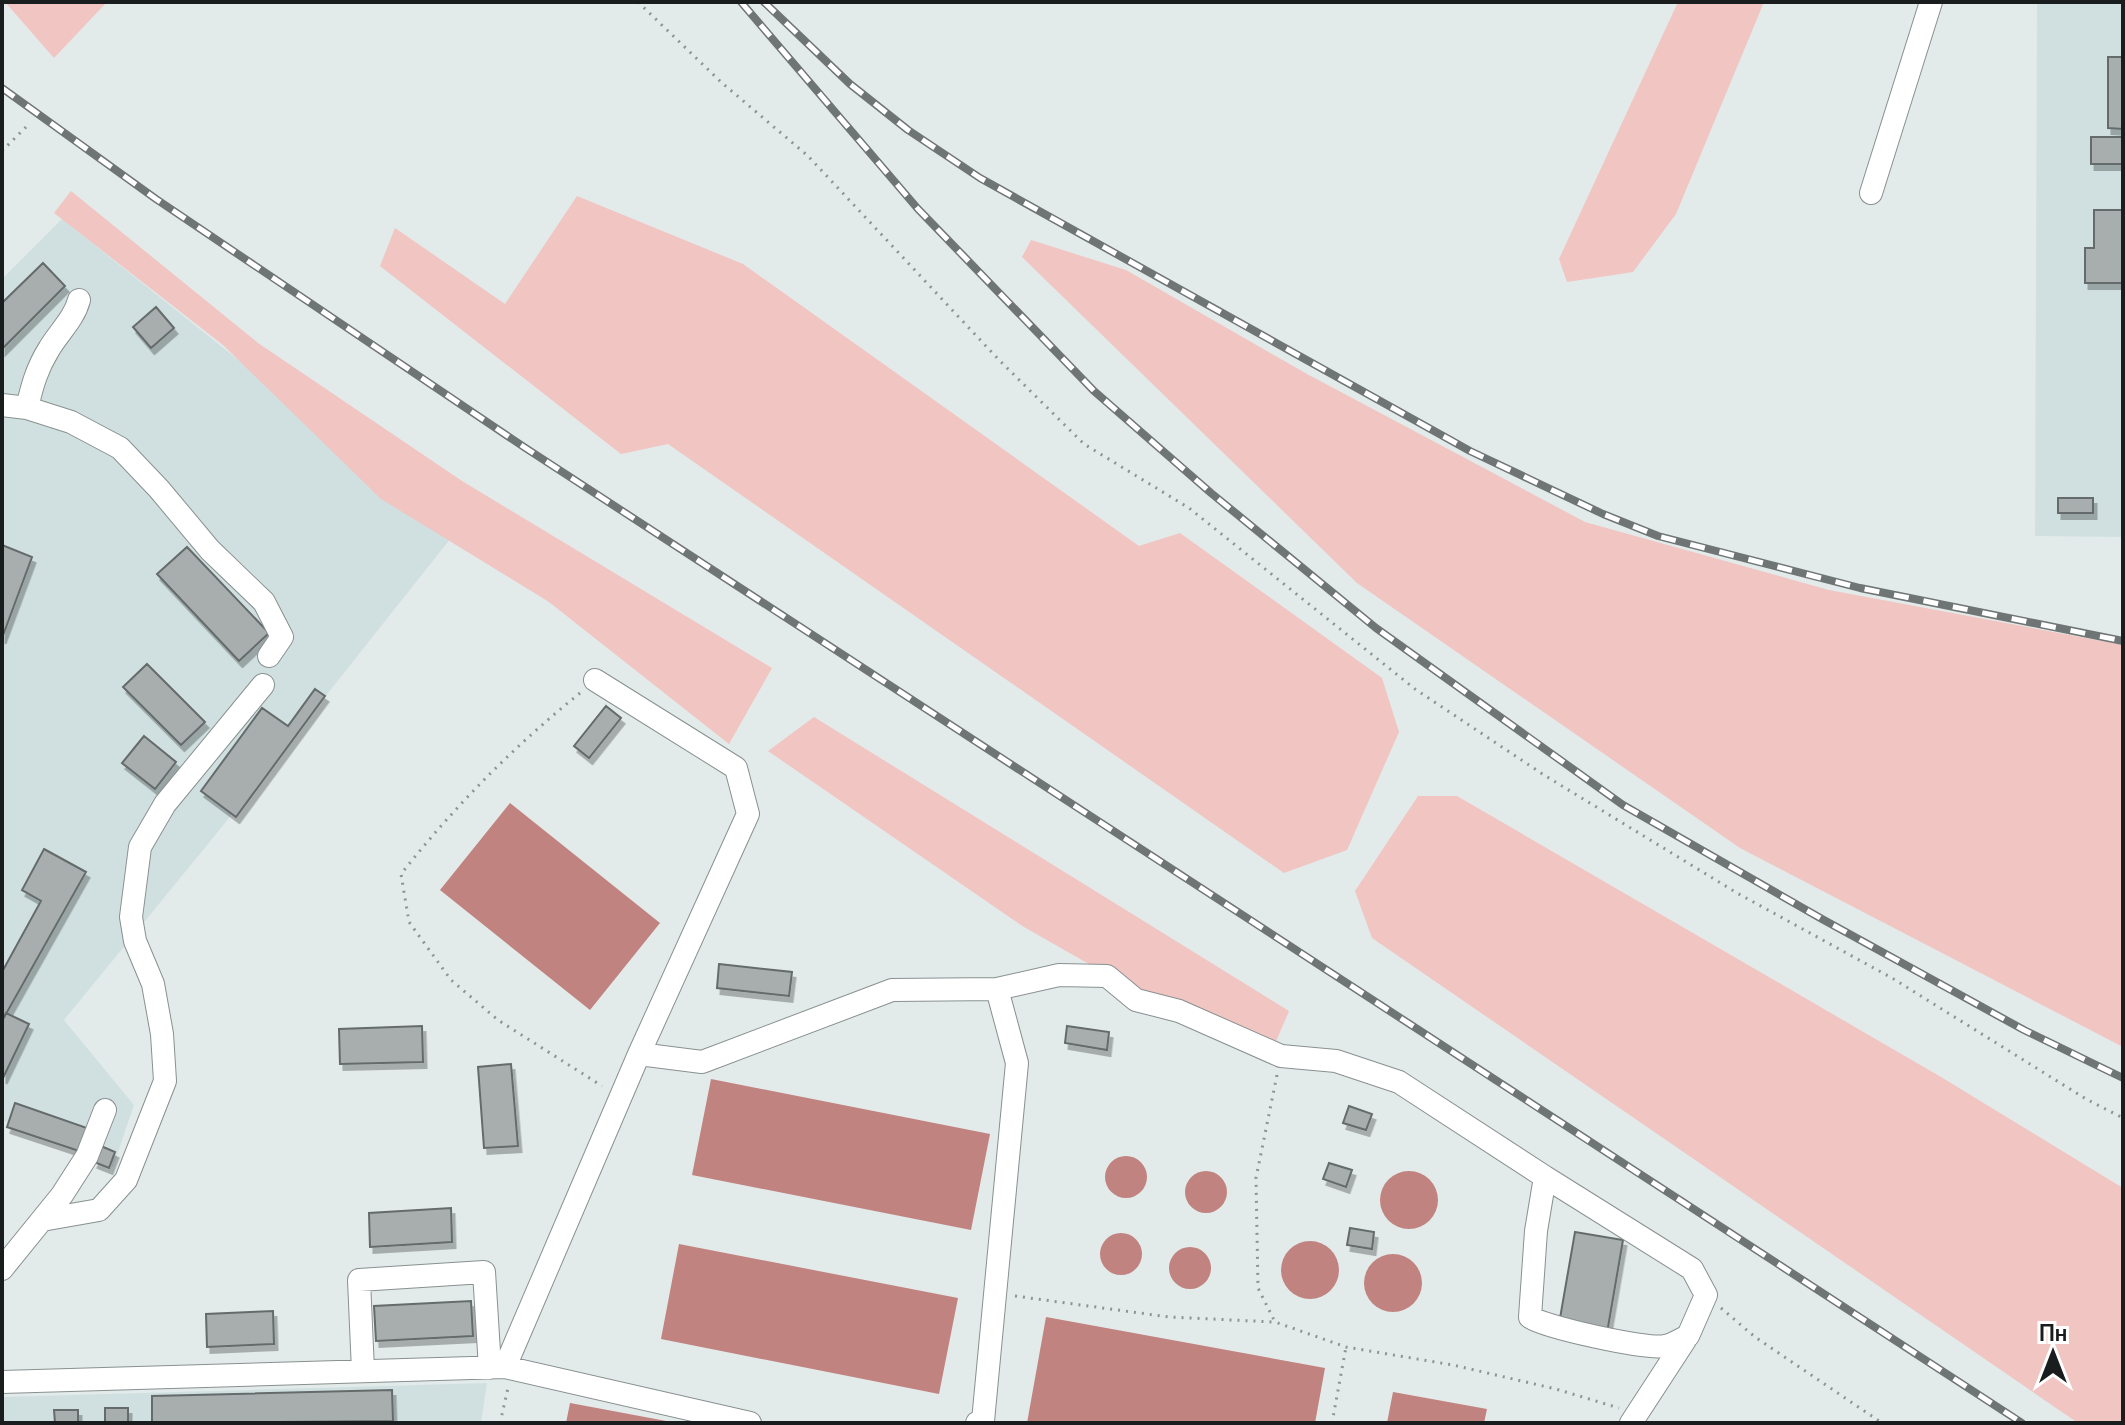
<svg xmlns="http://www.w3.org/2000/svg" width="2125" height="1425" font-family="Lato,sans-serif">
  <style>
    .built { fill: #d0e0e0 }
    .green { fill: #f0c5c2 }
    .water { fill: #c0837f }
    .building { fill: #a8aeae; stroke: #656b6b; stroke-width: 2; filter: url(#shadow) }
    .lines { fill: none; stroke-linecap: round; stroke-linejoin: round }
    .minor-casing { stroke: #899090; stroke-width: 24 }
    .path { stroke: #8e9494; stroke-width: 3; stroke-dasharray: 2 6; stroke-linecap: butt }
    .minor { stroke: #fff; stroke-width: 22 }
    .rail-casing { stroke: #6f7474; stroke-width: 8 }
    .rail { stroke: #fff; stroke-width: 5; stroke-dasharray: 15; stroke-linecap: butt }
  </style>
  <defs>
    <filter id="shadow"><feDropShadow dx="3.5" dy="6" stdDeviation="0" flood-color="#0004"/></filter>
  </defs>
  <rect width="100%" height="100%" fill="#e3eaea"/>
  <path class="built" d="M2037,2h86v535l-88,-1z
    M62,219l393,314 -238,300 -153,187 70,85 -21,62 -111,-47v-841z
    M487,1383l-6,40h-479v-26z"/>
  <path class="green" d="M5,2h102l-53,56z
    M1678,2h86l-88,212 -43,58 -66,10 -8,-23z
    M71,191l187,152 204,138 310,187 -43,76 -180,-142 -168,-103 -158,-154 -169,-132z
    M577,196l166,68 396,282 41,-13 202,145 17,54 -52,118 -63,23 -616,-429 -47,10 -241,-188 15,-38 110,76z
    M1031,240l95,30 181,104 278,148 244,68 294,55v402l-383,-199 -383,-265 -335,-326z
    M814,717l475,294 -15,35 -136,-54 -114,-65 -256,-176z
    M1418,796h39l484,281 182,111v235h-45l-706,-485 -17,-47z"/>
  <path class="water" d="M510,803l150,120 -70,87 -150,-120z
    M711,1079l279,55 -19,96 -279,-55z
    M1105 1177a21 21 0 1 1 42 0a21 21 0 1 1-42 0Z
    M1185 1192a21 21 0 1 1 42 0a21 21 0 1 1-42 0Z
    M1380 1200a29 29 0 1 1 58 0a29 29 0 1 1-58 0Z
    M1100 1254a21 21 0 1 1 42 0a21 21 0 1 1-42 0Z
    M1281 1270a29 29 0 1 1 58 0a29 29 0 1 1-58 0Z
    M679,1244l279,54 -19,96 -278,-55z
    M1169 1268a21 21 0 1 1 42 0a21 21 0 1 1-42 0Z
    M1364 1283a29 29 0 1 1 58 0a29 29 0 1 1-58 0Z
    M1046,1317l279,51 -10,55h-288z
    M1393,1392l94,17 -3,14h-97z
    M570,1403l107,20h-111z"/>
  <path class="building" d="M2108,57h15v72l-15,-1z
    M2091,137h32v27h-32z
    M2094,210h29v73h-38v-35h9z
    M43,263l22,23 -63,63v-46z
    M156,307l18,21 -23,20 -18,-21z
    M2058,498h35v15h-35z
    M2,545l30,12 -30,81z
    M187,547l82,86 -30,28 -82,-87z
    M147,664l58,58 -24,23 -58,-58z
    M315,689l10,7 -89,121 -35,-26 61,-83 26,18z
    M606,706l15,12 -32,40 -15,-12z
    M144,736l32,26 -21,27 -33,-26z
    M44,849l42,23 -84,149v-49l39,-71 -19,-11z
    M719,964l73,8 -3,24 -72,-8z
    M6,1013l23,11 -26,54 -1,-57z
    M422,1026l1,36 -83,2 -1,-35z
    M1067,1026l42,6 -2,18 -42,-7z
    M511,1064l7,82 -34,2 -6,-81z
    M15,1103l72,25 -8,23 -72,-24z
    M1349,1106l23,8 -6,16 -23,-7z
    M101,1146l14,6 -6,16 -15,-6z
    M1329,1163l23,7 -6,17 -23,-8z
    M451,1208l1,34 -82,5 -1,-34z
    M1350,1228l24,4 -2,17 -25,-4z
    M1575,1232l48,8 -16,93 -48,-9z
    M471,1301l2,35 -97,5 -2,-35z
    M273,1311l1,33 -67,3 -1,-33z
    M392,1390l1,31 -241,2v-27z
    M105,1408h23v15h-23z
    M54,1410h24v13h-23z"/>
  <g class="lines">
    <g class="minor-casing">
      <path id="minor" d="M1871,193l60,-191
        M2,405l25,3 44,14 49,26 39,41 51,61 54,52 18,35 -13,19
        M27,408c5,-22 10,-40 22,-59 10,-17 25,-30 30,-49
        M997,989l62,-14 48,1 29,24 43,11 102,45 55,5 63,21 146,95 -9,54 -6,86c14,10 117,33 135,29 7,-1 16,-7 23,-10l18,-41 -14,-26 -147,-92
        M639,1054l63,8 190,-72 105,-1 20,74 -34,358 -6,2
        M42,1220l57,-10 27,-30 39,-99 -3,-47 -9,-50 -18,-43 -4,-24 9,-70 25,-43 98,-119
        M2,1269l60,-74 25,-39 18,-46
        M505,1367l134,-313 109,-240 -12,-46 -141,-88
        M363,1371l-4,-91 125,-8 6,96
        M2,1382l503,-15 245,56
        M1631,1423l56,-86"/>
    </g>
    <path class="path" d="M638,2l83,80 87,74 191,204 85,84 105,64 226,181 129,86 193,118 155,85 194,121 37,19
      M2,151l24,-24
      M580,693c-67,54 -126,114 -179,181l8,48 42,58 47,40 104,66
      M1277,1075l-21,103 2,110 17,34 71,25 107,18 103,24 63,19
      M1015,1296l154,21 105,5
      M1721,1308l34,29 127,86
      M500,1423l8,-35
      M1332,1423l14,-76"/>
    <use href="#minor" class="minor"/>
    <g class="rail-casing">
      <path id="rail" d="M741,2l177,207 176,182 117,102 165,135 247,177 199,114 202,111 99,48
        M764,2l86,82 58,46 72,48 490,273 133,63 55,22 202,52 263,53
        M2,88l154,111 368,248 1498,976"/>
    </g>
    <use href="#rail" class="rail"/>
  </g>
  <rect width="2125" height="1425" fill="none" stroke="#1a1d1d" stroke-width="8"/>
  <g transform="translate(2053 1353)" stroke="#ffffff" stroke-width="6" paint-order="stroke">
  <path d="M0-6L14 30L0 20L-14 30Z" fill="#1a1d1d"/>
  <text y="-12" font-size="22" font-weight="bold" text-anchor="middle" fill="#1a1d1d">Пн</text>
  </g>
</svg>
